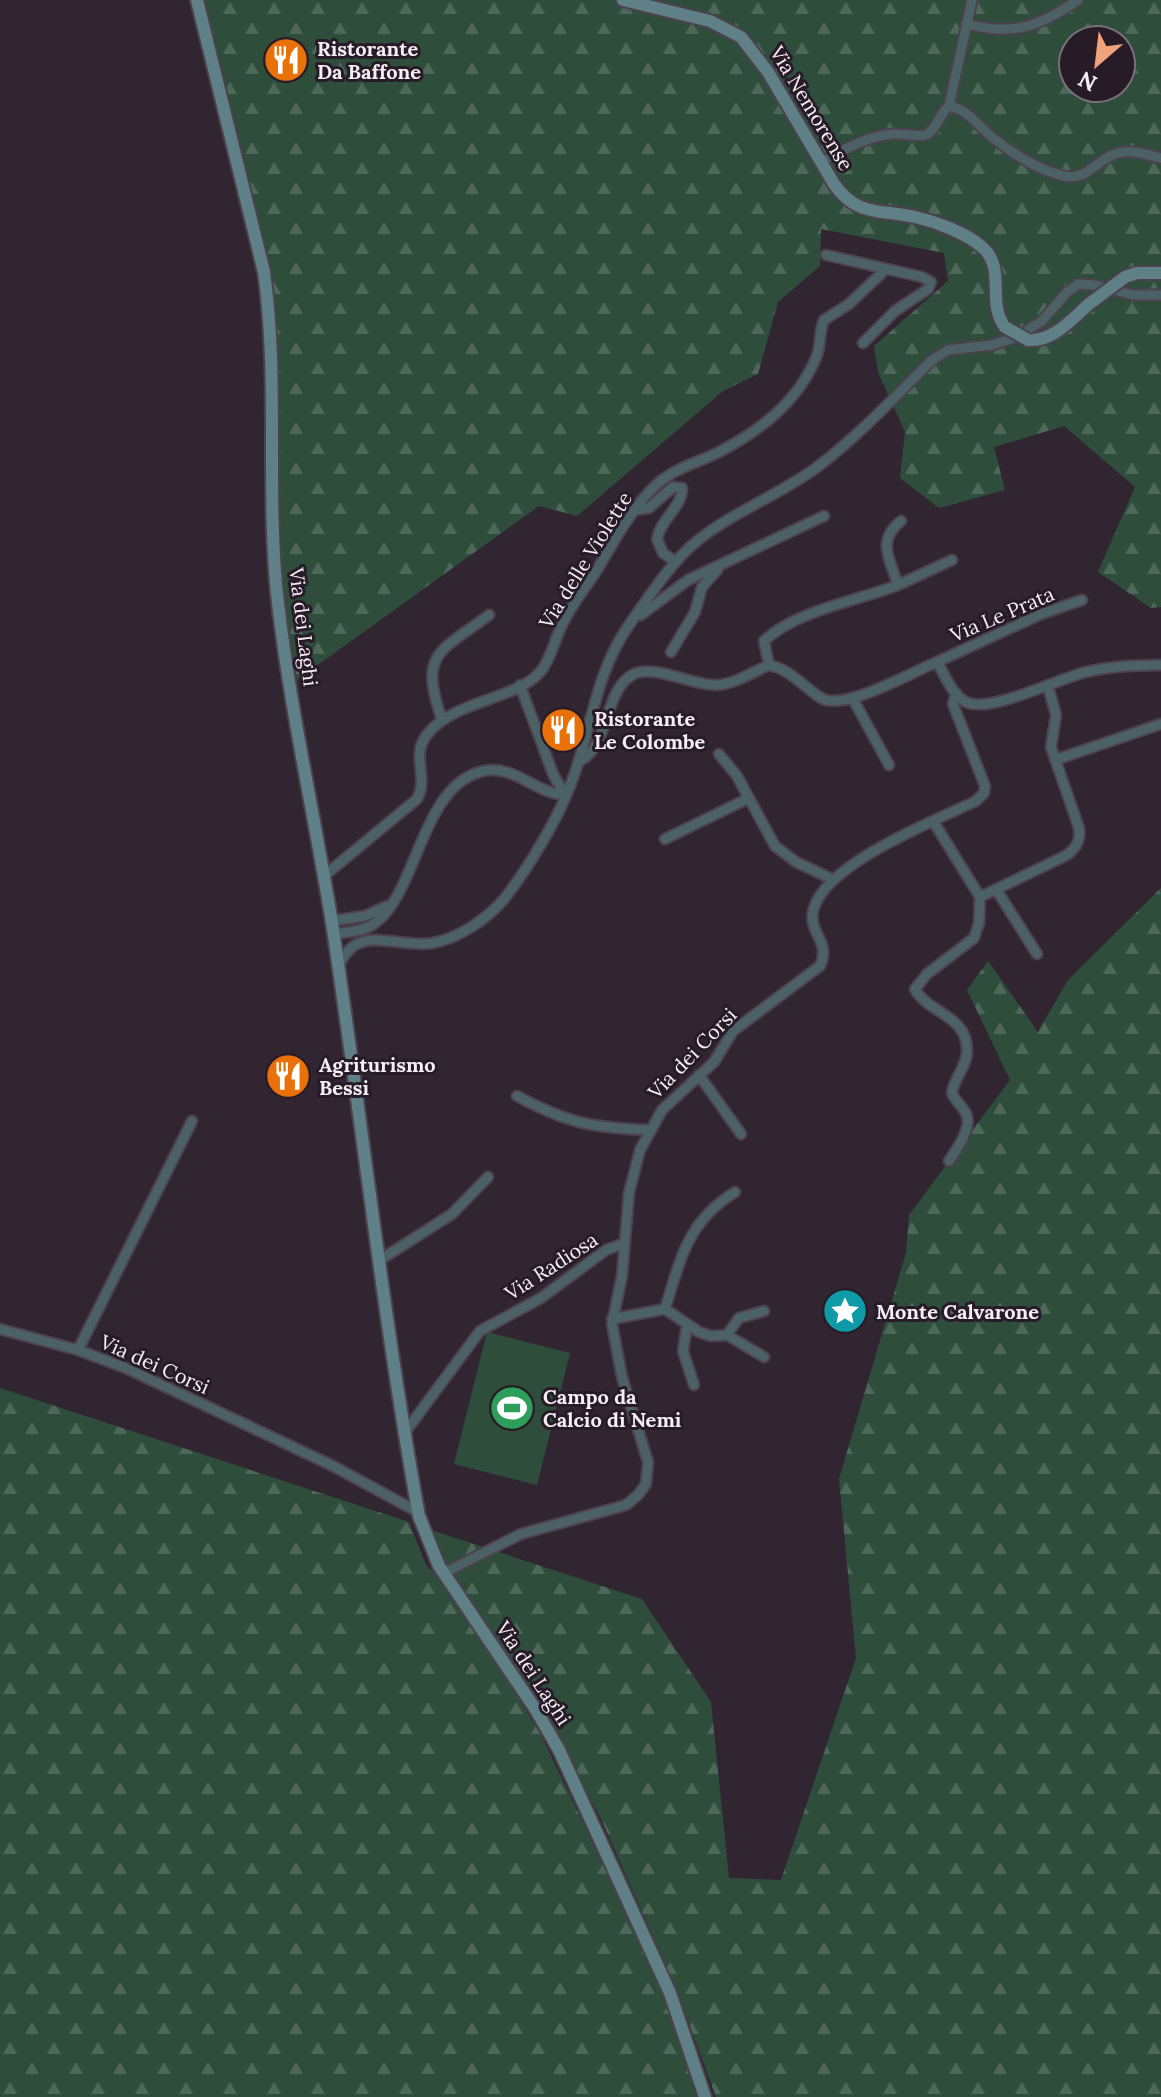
<svg xmlns="http://www.w3.org/2000/svg" width="1161" height="2097" font-family="Lora,serif">
  <style>
    .grass { fill: #2e4e3b }
    .forest { fill: url(#forest-firs); fill-rule: evenodd }
    .lines { fill: none; stroke-linecap: round; stroke-linejoin: round }
    .minor-casing { stroke: #4d414d; stroke-width: 13 }
    .secondary-casing { stroke: #4d414d; stroke-width: 16 }
    .minor { stroke: #4c6165; stroke-width: 9 }
    .secondary { stroke: #5e8086; stroke-width: 12 }
    .secondary-bridge-casing { stroke: #4d414d; stroke-width: 16; stroke-linecap: butt }
    .secondary-bridge { stroke: #5e8086; stroke-width: 12 }
    .labels { text-anchor: middle; dominant-baseline: central; stroke-width: 6; stroke-linejoin: round; paint-order: stroke }
    .poi-label { font-size: 20px; font-weight: bold; fill: #f6edf6; stroke: #281b28; text-anchor: start }
    .street-label { font-size: 20px; fill: #f6edf6; stroke: #281b28 }
  </style>
  <defs>
    <pattern id="forest-firs" width="22" height="20" patternUnits="userSpaceOnUse" patternTransform="scale(2)"><rect width="22" height="20" fill="#2e4e3b"/><path d="M5 1l3.5 6h-7zM16 11l3.5 6h-7z" fill="#4d6858"/></pattern>
  </defs>
  <rect width="100%" height="100%" fill="#322532"/>
  <path class="grass" d="M487,1332l83,21 -33,132 -83,-21z"/>
  <path class="forest" d="M200,0h961v607l-10,1 -53,-36 37,-85 -71,-61 -70,21 11,43 -66,18 -39,-30 5,-46 -27,-60 -4,-26 74,-65 -4,-28 -123,-24 -1,37 -42,36 -20,72 -35,17 -146,125 -38,-10 -242,174 -13,-69 -4,-44 -12,-304zM1073,40h48v48h-48z
    M1161,888v1209h-445l-39,-106 -75,-170 -62,-118 -87,-123 -22,-50 211,69 69,103 18,176 52,2 75,-222 -17,-179 67,-226 3,-38 101,-135 -43,-90 21,-29 50,71 30,-52z
    M0,1388l409,134 17,43 10,10 73,107 32,53 120,250 38,112h-699z"/>
  <g class="lines">
    <g class="minor-casing">
      <path id="minor" d="M966,24c48,12 73,3 112,-24
        M949,106l23,-106
        M821,162c23,-12 45,-26 72,-28 9,-1 23,3 32,1 11,-3 15,-23 24,-29 19,3 30,21 44,32 20,16 45,32 71,38 25,5 33,-18 54,-23 14,-4 30,2 43,5
        M826,255l96,22 9,5 -3,7 -33,22 -32,32
        M636,510l13,-2 24,-21 9,1c1,18 -22,32 -25,51l6,14 13,9
        M898,585l54,-25
        M641,615l47,-35 136,-64
        M671,652l24,-40 7,-25 16,-18
        M937,662l104,-48 41,-14
        M769,665l-5,-24c31,-30 93,-40 134,-56 -8,-26 -22,-44 3,-64
        M520,685l33,89 12,21
        M853,699l36,66
        M442,720c-23,-67 -4,-67 47,-105
        M719,754l18,22 38,70 21,16 36,17
        M1055,760l106,-36
        M578,762c33,-16 25,-70 54,-87 20,-12 61,11 85,10 18,-1 36,-13 52,-20 23,5 33,21 52,33 22,14 91,-26 116,-36 8,13 15,33 29,40 23,12 94,-24 120,-30 25,-6 49,-7 75,-7
        M933,821l47,76 -1,26 -5,15 -47,36 -12,15c12,24 53,26 52,62 0,15 -13,27 -15,42 3,8 12,14 15,23 4,14 -11,34 -18,45
        M665,839l84,-41
        M324,876l93,-77c12,-20 -6,-43 9,-63 25,-36 92,-36 115,-65 11,-14 14,-34 23,-50 9,-18 22,-34 33,-51 16,-27 32,-57 54,-80 19,-21 44,-26 68,-38 41,-21 81,-52 98,-97 4,-11 2,-24 7,-35l25,-16 37,-35
        M996,889l41,65
        M980,897l85,-41c11,-7 16,-15 14,-28l-28,-81 5,-32 -8,-29
        M331,921l34,-5 22,-10
        M333,934c13,-2 31,-2 42,-11 44,-31 47,-147 115,-153 26,-2 49,24 75,25
        M338,968c18,-47 57,-19 95,-25 26,-5 54,-24 71,-44 24,-30 57,-85 69,-121 19,-52 23,-106 56,-153 20,-28 41,-62 68,-84 36,-29 82,-46 119,-73 41,-31 79,-71 115,-107l17,-11 44,-5 25,-8 25,-16 25,-29 11,-8 17,1 38,10h28
        M699,1075l42,59
        M517,1096c50,27 76,32 133,34
        M380,1260l72,-46 36,-37
        M665,1309c16,-51 22,-87 70,-117
        M665,1309l34,23 12,4 16,-1 37,22
        M612,1319l53,-10
        M687,1325l-4,26 11,34
        M0,1329l78,21 50,19 205,97 85,46
        M727,1335l12,-17 25,-7
        M78,1350l114,-229
        M406,1431l74,-100 61,-33 65,-48 19,-7
        M444,1573l77,-39 105,-29 12,-10 8,-11 2,-22 -26,-85 -10,-53 10,-48 7,-83 11,-43 22,-40 52,-48 19,-31 87,-65c12,-25 -14,-34 -6,-58 13,-45 120,-87 162,-107l8,-8 1,-7 -32,-82 3,-11"/>
    </g>
    <g class="secondary-casing">
      <path id="secondary" d="M197,0l67,272c15,107 2,215 13,322 12,110 37,219 55,329 30,197 51,396 87,593l20,50 97,144 23,40 111,243 35,104
        M623,0l87,21 31,16 27,35 66,112c23,33 46,25 81,33 22,5 51,16 67,30 25,21 4,56 23,80
        M1125,277l12,-4h24
        M1028,340c25,2 44,-21 61,-36"/>
    </g>
    <use href="#minor" class="minor"/>
    <use href="#secondary" class="secondary"/>
    <g class="secondary-bridge-casing">
      <path id="secondary-bridge" d="M1089,304l36,-27
        M1005,327l23,13"/>
    </g>
    <use href="#secondary-bridge" class="secondary-bridge"/>
  </g>
  <defs>
    <g id="restaurant-disc" transform="scale(2.3)"><circle r="9.5" fill="#e8710a" stroke="#281b28"/><path d="M-5-6h1v4h1v-4h1v4h1v-4h1v5L-1.5 .5V6h-2V.5L-5-1ZM5-6V6H3V1.5H1.5Q1.5-4 5-6Z" fill="#fff"/></g>
    <g id="sight-disc" transform="scale(2.3)"><circle r="9.5" fill="#0f9aa8" stroke="#281b28"/><path d="M0-6L1.8-2.2L6-1.7L2.9 1.2L3.7 5.4L0 3.3L-3.7 5.4L-2.9 1.2L-6-1.7L-1.8-2.2Z" fill="#fff"/></g>
    <g id="stadium-disc" transform="scale(2.3)"><circle r="9.5" fill="#2e9e5b" stroke="#281b28"/><path d="M0-5a6.5 5 0 1 0 0 10a6.5 5 0 1 0 0-10ZM-3.5-1.8h7v3.6h-7Z" fill="#fff"/></g>
  </defs>
  <g fill-rule="evenodd">
    <use href="#restaurant-disc" x="286" y="60"/>
    <use href="#restaurant-disc" x="563" y="730"/>
    <use href="#restaurant-disc" x="288" y="1076"/>
    <use href="#sight-disc" x="845" y="1311"/>
    <use href="#stadium-disc" x="512" y="1408"/>
  </g>
  <g class="labels">
    <g class="poi-label">
      <text x="317" y="48">Ristorante<tspan x="317" dy="23">Da Baffone</tspan></text>
      <text x="594" y="718">Ristorante<tspan x="594" dy="23">Le Colombe</tspan></text>
      <text x="319" y="1064">Agriturismo<tspan x="319" dy="23">Bessi</tspan></text>
      <text x="876" y="1311">Monte Calvarone</text>
      <text x="543" y="1396">Campo da<tspan x="543" dy="23">Calcio di Nemi</tspan></text>
    </g>
    <g class="street-label">
      <text transform="translate(812 108) rotate(59)">Via Nemorense</text>
      <text transform="translate(585 560) rotate(-58)">Via delle Violette</text>
      <text transform="translate(1002 614) rotate(-23)">Via Le Prata</text>
      <text transform="translate(304 627) rotate(83)">Via dei Laghi</text>
      <text transform="translate(692 1053) rotate(-46)">Via dei Corsi</text>
      <text transform="translate(551 1266) rotate(-33)">Via Radiosa</text>
      <text transform="translate(155 1364) rotate(24)">Via dei Corsi</text>
      <text transform="translate(534 1673) rotate(57)">Via dei Laghi</text>
    </g>
  </g>
  <g transform="translate(1097 64) rotate(208)"><circle r="38" fill="#281b28" stroke="#7a6f7a" stroke-width="2"/>
  <path d="M0-6L14 30L0 20L-14 30Z" fill="#f0a27a"/>
  <text y="-12" font-size="22" font-weight="bold" text-anchor="middle" fill="#f6edf6">N</text>
  </g>
</svg>
